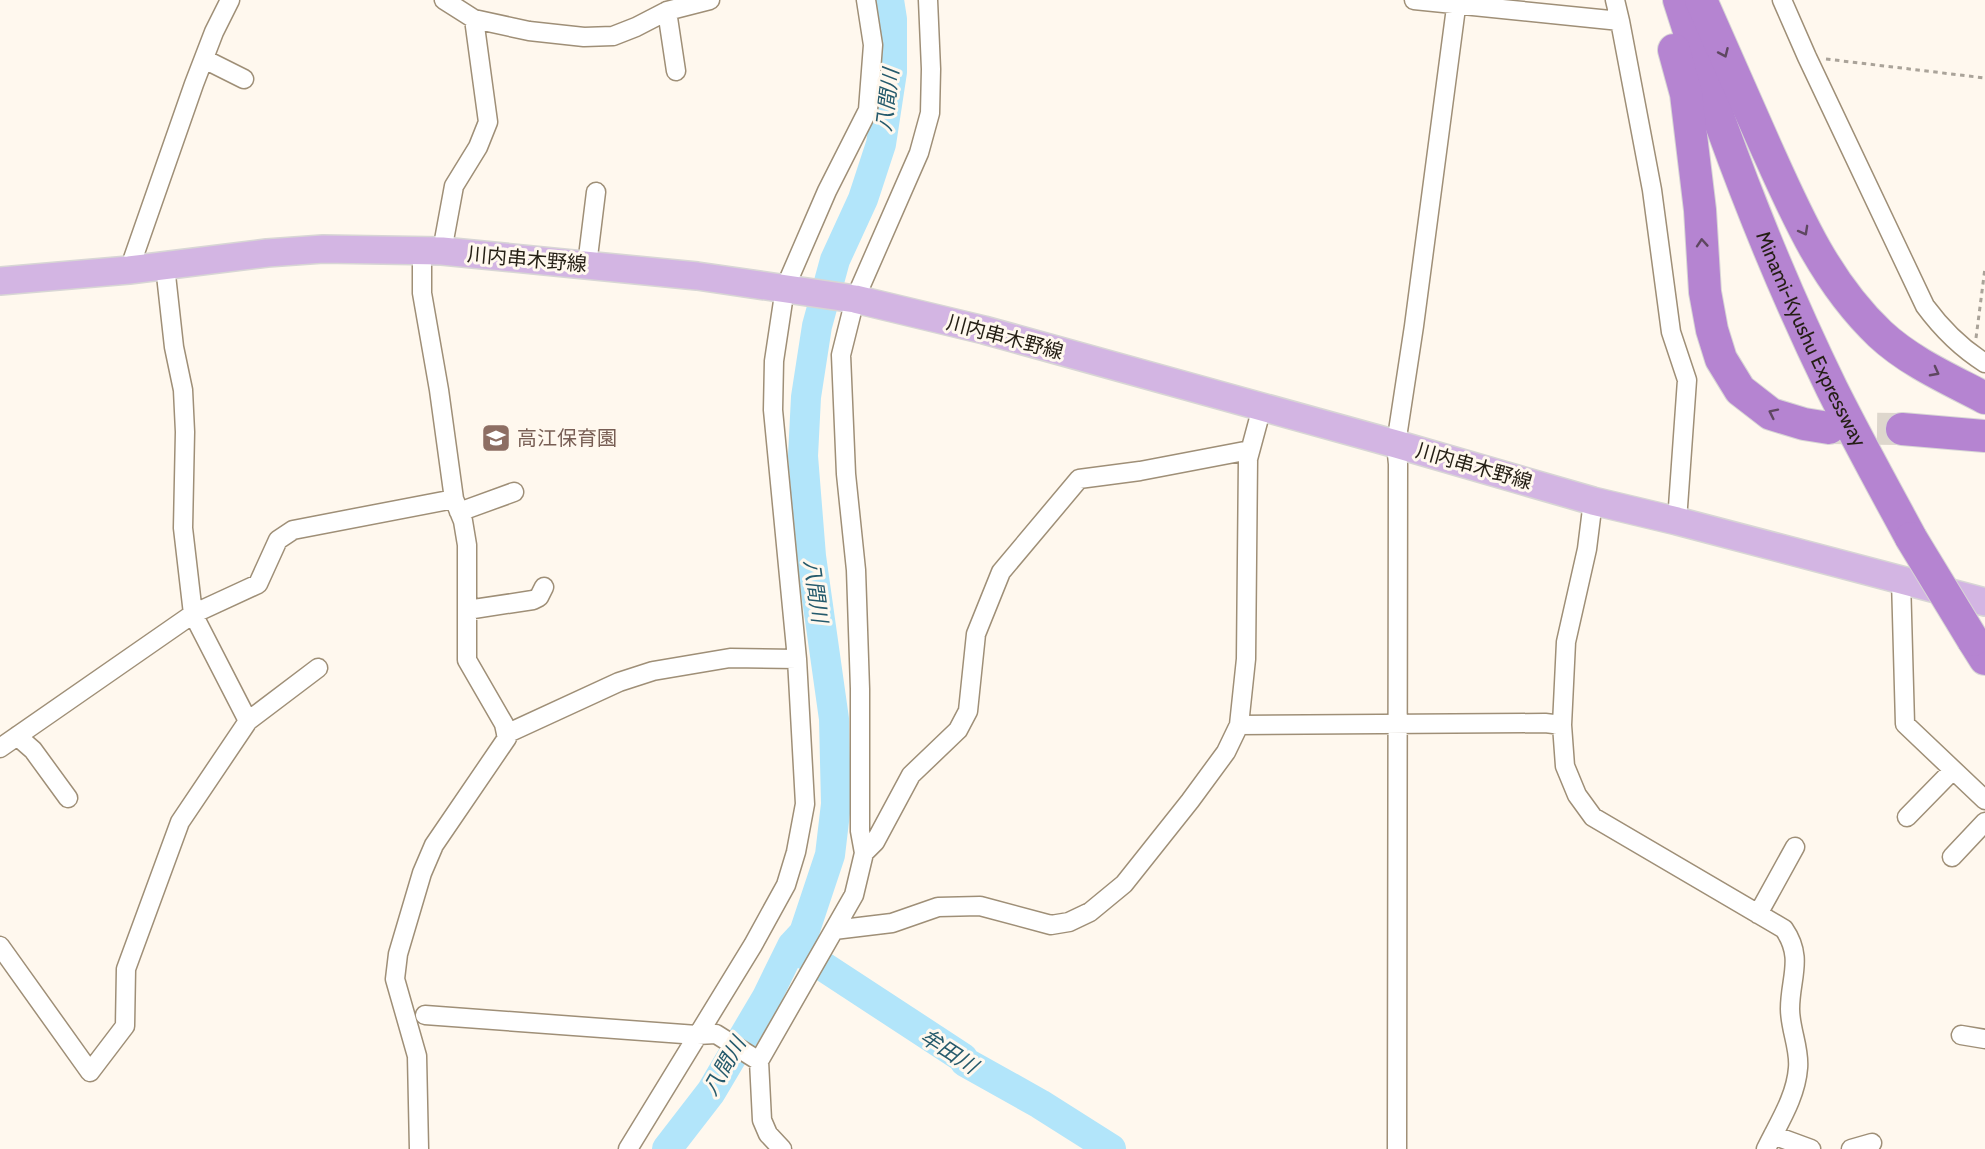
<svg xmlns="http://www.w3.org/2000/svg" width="1985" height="1149" font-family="Cabin,'Noto Sans JP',sans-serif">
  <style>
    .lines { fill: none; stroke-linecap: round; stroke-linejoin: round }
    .river { stroke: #b2e5fa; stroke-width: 30 }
    .motorway-tunnel { stroke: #ded7cd; stroke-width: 32; stroke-dasharray: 32 16; stroke-linecap: butt }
    .minor-casing { stroke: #9f8f77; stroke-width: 21 }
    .primary-casing { stroke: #d8d6d5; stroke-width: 30 }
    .motorway-casing { stroke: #d8d6d5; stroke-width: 34 }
    .path { stroke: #aaa399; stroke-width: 3; stroke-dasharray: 4.5 4.5; stroke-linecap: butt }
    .minor { stroke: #fff; stroke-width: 18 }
    .primary { stroke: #d3b5e3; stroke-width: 27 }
    .motorway { stroke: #b584d1; stroke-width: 32 }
    .motorway-bridge-casing { stroke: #d8d6d5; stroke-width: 34; stroke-linecap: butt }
    .motorway-bridge { stroke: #b584d1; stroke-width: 32 }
    .oneway { stroke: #5e4760 }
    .labels { text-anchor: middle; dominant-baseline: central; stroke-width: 6; stroke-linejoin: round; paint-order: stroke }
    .street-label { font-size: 20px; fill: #241e14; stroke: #fff8ee }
    .education-label { font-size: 20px; fill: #785e54; stroke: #fff8ee; text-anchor: start }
    .water-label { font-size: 21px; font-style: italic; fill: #255a6c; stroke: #fff8ee }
  </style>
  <rect width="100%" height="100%" fill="#fff8ee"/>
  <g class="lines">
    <path class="river" d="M792,946l171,112 2,4 75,42 71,45
      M667,1149l44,-57 56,-95 25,-51 12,-13 26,-78 6,-51 -2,-85 -23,-163 -8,-100 3,-59 11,-71 18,-66 28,-61 18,-55 11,-72v-53l-3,-19"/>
    <path class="motorway-tunnel" d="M1829,428l73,1"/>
    <g class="minor-casing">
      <path id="minor" d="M444,0l30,19 55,12 55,6 29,-1 23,-9 31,-16 43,-11
        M1414,0l206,21
        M1615,0l5,21 32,169 19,142 16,48 -10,141
        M1782,0l25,57 118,249c17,23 36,42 60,57
        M667,11l9,60
        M204,59l40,20
        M442,251l12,-65 24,-39 10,-25 -14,-103
        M587,265l9,-73
        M129,270l65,-186 20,-52 16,-32
        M1593,501l-6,48 -21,93 -4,83 3,41 12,29 16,22 191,112c20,29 6,49 6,80 0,20 10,40 8,59 -2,29 -20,56 -32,81
        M459,512l55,-20
        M1901,579l4,145 80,76
        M467,610l66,-10 6,-3 5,-10
        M248,721l70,-53
        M1239,725l306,-2 17,2
        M506,734l113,-52 34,-11 77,-13 67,1
        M17,736l16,14 35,48
        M0,748l193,-134 65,-30 20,-44 15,-10 161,-31
        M1907,817l46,-47
        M864,853l11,-11 36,-67 47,-45 10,-19 8,-77 25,-62 78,-93 61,-8 110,-21
        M1952,857l33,-35
        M1758,914l37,-67
        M834,930l58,-7 46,-16 42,-1 71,19 18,-3 21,-10 34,-28 66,-83 36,-49 13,-27 7,-66 2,-200 14,-52
        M0,946l90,126 35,-46 1,-57 54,-147 68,-101 -55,-107 -10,-86 2,-96 -2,-42 -9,-43 -9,-81
        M425,1015l272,20 19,-1 43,27
        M1961,1035l24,4
        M1773,1135l38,14
        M419,1149l-2,-93 -22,-77 3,-25 24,-81 12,-28 73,-107 -3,-14 -37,-64v-115l-4,-24 -9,-22 -15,-109 -17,-97v-42
        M628,1149l125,-204 33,-60 10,-33 9,-48 -8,-145 -24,-249 1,-49 11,-73 42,-97 41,-81 5,-65 -7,-45
        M782,1149l-14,-15 -6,-14 -3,-59 95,-166 10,-42 -4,-22v-142l-4,-119 -10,-96 -5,-119 14,-56 64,-146 11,-40 1,-44 -3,-69
        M1397,1149l1,-685 -2,-20 18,-118 43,-326
        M1851,1149l21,-6"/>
    </g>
    <g class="primary-casing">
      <path id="primary" d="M0,281l129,-11 138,-17 56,-4 119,2 255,25 158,23 129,31 412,114 197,57 84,20 308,81"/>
    </g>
    <g class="motorway-casing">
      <g id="motorway">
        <path id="s1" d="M1679,0c42,133 92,264 153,389 25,50 52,99 79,149"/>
        <path d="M1701,0c21,48 43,97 64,145 31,69 60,137 115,189 30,28 69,45 105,64"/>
        <path d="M1674,50l12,44 14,116 5,82 7,38 9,29 19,31 31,24 33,10 25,4"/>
        <path d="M1902,429l83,7"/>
        <path d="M1973,640l12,19"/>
      </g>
    </g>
    <path class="path" d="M1826,59l159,19
      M1976,338l9,-70"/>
    <use href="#minor" class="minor"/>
    <use href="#primary" class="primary"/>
    <use href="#motorway" class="motorway"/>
    <g class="motorway-bridge-casing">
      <path id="motorway-bridge" d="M1911,538l62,102"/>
    </g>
    <use href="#motorway-bridge" class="motorway-bridge"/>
  </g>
  <defs><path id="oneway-chevron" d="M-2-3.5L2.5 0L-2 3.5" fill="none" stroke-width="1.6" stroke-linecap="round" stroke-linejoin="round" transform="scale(1.5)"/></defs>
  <g class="oneway">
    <use href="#oneway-chevron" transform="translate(1724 53) rotate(66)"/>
    <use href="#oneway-chevron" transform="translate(1804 231) rotate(61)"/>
    <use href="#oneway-chevron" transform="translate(1702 243) rotate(-94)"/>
    <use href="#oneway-chevron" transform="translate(1935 372) rotate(28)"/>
    <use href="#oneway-chevron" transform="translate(1773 413) rotate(-154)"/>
  </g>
  <defs>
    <g id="school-square" transform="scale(1.5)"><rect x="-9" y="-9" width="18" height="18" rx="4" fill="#8d6e63" stroke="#fff8ee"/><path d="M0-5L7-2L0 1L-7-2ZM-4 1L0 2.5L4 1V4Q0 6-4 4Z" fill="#fff"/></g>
  </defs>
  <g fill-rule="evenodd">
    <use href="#school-square" x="496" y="438"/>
  </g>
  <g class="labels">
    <g class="street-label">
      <text transform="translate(527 259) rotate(5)">川内串木野線</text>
      <text transform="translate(1005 337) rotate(15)">川内串木野線</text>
      <text stroke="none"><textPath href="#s1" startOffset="364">Minami-Kyushu Expressway</textPath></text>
      <text transform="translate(1474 466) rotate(16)">川内串木野線</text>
    </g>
    <g class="education-label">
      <text x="517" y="438">高江保育園</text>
    </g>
    <g class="water-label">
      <text transform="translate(887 100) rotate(-83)">八間川</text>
      <text transform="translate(816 591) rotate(82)">八間川</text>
      <text transform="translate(949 1051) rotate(33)">牟田川</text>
      <text transform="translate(724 1066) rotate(-60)">八間川</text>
    </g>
  </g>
</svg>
